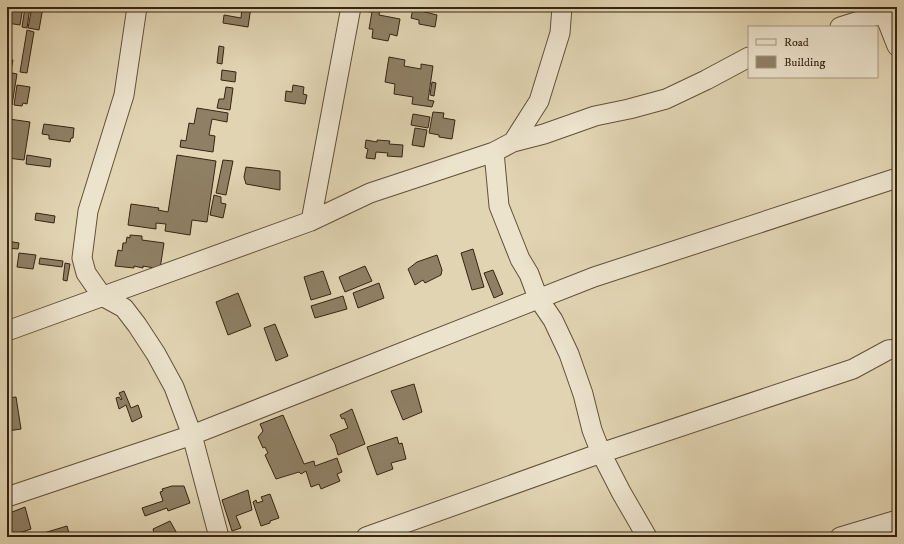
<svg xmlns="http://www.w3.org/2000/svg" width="904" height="544" font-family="'IM FELL DW Pica',serif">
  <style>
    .building { fill: #8f8065; stroke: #372412 }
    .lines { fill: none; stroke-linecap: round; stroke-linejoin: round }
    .minor-casing { stroke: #62503a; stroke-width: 21 }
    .minor { stroke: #ece3cd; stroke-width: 19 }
  </style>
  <rect width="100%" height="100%" fill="#e1d4b2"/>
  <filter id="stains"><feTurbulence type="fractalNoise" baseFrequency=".005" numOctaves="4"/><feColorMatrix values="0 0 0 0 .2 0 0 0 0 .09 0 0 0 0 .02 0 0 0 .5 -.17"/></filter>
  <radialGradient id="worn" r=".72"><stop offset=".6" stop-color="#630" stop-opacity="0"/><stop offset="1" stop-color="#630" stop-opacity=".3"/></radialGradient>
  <path class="building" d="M9,7h14l-3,18 -13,-2z
    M25,7h5l-3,21 -5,-1z
    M32,7h11l-4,23 -11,-2z
    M242,7h9l-3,20 -25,-4 1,-8 17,3z
    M363,7h17l-1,8 21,4 -3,17 -7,-2 -2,7 -16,-3 1,-9h-4l3,-17 -10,-1z
    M413,9l24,6 -2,12 -16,-3v-4l-8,-2z
    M27,30l7,2 -7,41 -7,-1z
    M219,46l5,1 -2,17 -5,-1z
    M389,57l16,3 -1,6 17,3v-5l12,2 -5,34 6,1 -2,6 -20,-3 1,-7 -19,-3 1,-10 -10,-2z
    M7,59l6,1 -2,10 -4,-1z
    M222,70l14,2 -1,10 -14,-2z
    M7,72l10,2 -5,31 -5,-1z
    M432,82l4,1 -2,13 -4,-1z
    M17,85l13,2 -3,17 -4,-1 -1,3 -8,-1z
    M293,85l11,2 -1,7 4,1 -2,9 -20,-3 1,-10 6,1z
    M226,87l7,1 -3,22 -13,-2 2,-9h5z
    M197,108l31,5 -1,9 -15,-3 -3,16 6,1 -2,16 -33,-5 1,-7 5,1 3,-18 5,1z
    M433,112l11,1 -1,5 12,2 -3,19 -13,-2v-2l-10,-2z
    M413,114l17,3 -2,11 -17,-3z
    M9,119l21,3 -6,38 -17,-2v-27z
    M44,124l30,4 -1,10h-2l-1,4 -21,-3v-4l-7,-1z
    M415,128l12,2 -3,17 -12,-2z
    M366,140l11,2v-2l13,1 -1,3 14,1 -1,12 -15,-1 1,-3 -12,-1 -1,7 -9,-1 2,-9 -3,-1z
    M27,155l24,4 -1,8 -24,-3z
    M177,155l39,6 -9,61 -15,-2 -2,15 -25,-4 1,-7 -10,-1v6l-28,-4 3,-21 28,4 -1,2 10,2z
    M223,160l10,1 -7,34 -10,-2z
    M246,167l34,4v19l-34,-6 -2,-7z
    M7,168l4,1 -1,10 -3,-1z
    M214,195l7,2v6l5,1 -3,14 -13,-3z
    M36,213l19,3 -1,7 -19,-3z
    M130,235l12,1v4l22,3 -4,26 -17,-3v2l-9,-2v2l-19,-2 3,-16 4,1 1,-8h3l1,-6 3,1z
    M7,241l12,2 -1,6 -11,-1z
    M473,249l11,38 -12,3 -11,-37z
    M19,253l17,2 -3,14 -16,-2z
    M437,255l5,15 -1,5 -16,8 -2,-3 -8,5 -7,-16 9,-7z
    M40,258l23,3 -1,6 -23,-3z
    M65,263l5,1 -3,17 -4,-1z
    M365,266l7,15 -27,11 -6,-15z
    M493,270l10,24 -9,4 -10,-25z
    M323,271l8,23 -20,6 -7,-23z
    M379,283l5,15 -26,10 -5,-15z
    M238,293l13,33 -23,9 -12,-33z
    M343,296l4,13 -32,9 -4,-12z
    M275,324l13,32 -12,5 -12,-33z
    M414,384l8,28 -19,8 -12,-29z
    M124,391l7,17 7,-3 4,12 -10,5 -6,-17 -7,4 -3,-11 3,-1 2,3 1,-1 -3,-6z
    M16,397l5,32 -14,2v-33z
    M352,409l13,35 -27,11 -3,-11 -5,-9 18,-7 -4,-10 -2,1 -2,-4z
    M283,415l21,49 10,-3 1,5 22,-8 5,14 -5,2 3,7 -19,8 -2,-5 -8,3 -5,-16 -5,3 -2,-2 -23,7 -11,-24 3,-2 -3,-6 -2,1 -5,-11 5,-6 -3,-7z
    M397,437l2,7 3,-1 4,16 -15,4 2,6 -16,6 -10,-28z
    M172,486h12l6,17 -22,8 -1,-3 -22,8 -3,-8 21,-7 -3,-9 3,-1 -1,-2z
    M248,490l4,20 -16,6 5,12 -9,3 -10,-31z
    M270,494l9,24 -9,3v2l-9,3 -8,-24 3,-2 1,3 6,-2 -2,-4z
    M25,507l6,22 -23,8 -1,-23z
    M170,521l9,16h-24l-2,-8z
    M67,526l3,11h-32l-1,-2z"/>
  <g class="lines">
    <g class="minor-casing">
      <path id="minor" d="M137,7l-13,88 -36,116 -6,47 4,15 16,23 22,12 13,17 19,29 18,33 18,48 27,102
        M884,13l13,33
        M840,27l57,-18
        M513,142l26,-41 21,-68 2,-26
        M494,152l5,54 21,53 9,15 9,24 15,22 16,34 14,40 9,36 9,23 20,39 26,45
        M311,221l40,-214
        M7,331l304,-110 59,-28 124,-41 19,-10 31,-8 51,-18 34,-7 37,-10 40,-19 43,-23
        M7,497l185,-62 402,-158 303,-99
        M366,537l235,-84 252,-84 35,-19 9,-1
        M840,537l57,-17"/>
    </g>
    <use href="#minor" class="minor"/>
  </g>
  <rect width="904" height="544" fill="none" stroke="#e1d4b2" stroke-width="24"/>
  <rect x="8" y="8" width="888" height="528" fill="none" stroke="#372412" stroke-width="2"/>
  <rect x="12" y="12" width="880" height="520" fill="none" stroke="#372412"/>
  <rect x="748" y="26" width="130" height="52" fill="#ece3cd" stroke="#a49782"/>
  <rect x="756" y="39" width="20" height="6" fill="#ece3cd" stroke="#a49782"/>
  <text x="784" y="46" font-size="12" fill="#372412">Road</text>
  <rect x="756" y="56" width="20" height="12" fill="#8f8065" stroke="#a49782"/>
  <text x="784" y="66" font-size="12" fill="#372412">Building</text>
  <rect width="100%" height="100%" filter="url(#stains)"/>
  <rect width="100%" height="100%" fill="url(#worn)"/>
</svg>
